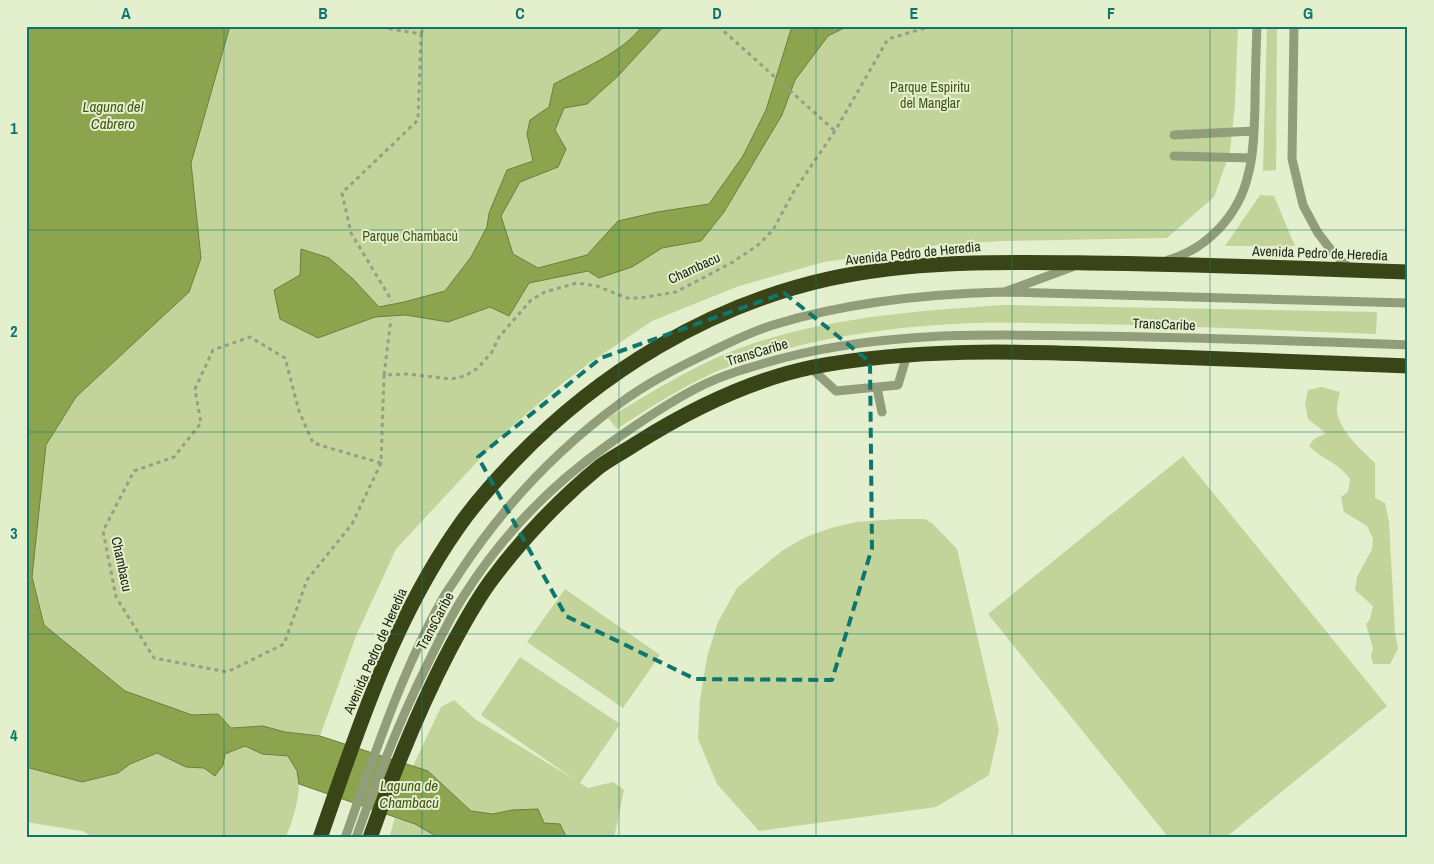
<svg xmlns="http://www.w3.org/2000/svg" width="1434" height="864" font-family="'Archivo Narrow',sans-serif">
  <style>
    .green { fill: #c2d49a }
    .water { fill: #8ca44d; stroke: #6c7e3e }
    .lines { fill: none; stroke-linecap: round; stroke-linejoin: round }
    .path { stroke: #969e85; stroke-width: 3; stroke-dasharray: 4 4; stroke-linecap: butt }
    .lane { stroke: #929e7a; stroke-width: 9 }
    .highway { stroke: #394517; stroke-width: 15 }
    .marked { fill: none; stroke: #0f766e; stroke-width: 4; stroke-dasharray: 10 6; stroke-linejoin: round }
    .grid { fill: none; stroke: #0f766e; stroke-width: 1; stroke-opacity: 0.55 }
    .labels { text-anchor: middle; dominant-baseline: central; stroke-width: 4; stroke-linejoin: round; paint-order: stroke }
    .park-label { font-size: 14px; fill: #465517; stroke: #e4efcd }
    .street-label { font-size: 14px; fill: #23271a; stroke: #e4efcd }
    .water-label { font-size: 15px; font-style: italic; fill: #455516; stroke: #e4efcd }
    .neatline { fill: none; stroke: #0f766e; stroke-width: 2 }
    .grid-label { font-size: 16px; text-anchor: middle; font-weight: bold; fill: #0f766e }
  </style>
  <rect width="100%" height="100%" fill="#e4efcd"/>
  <path class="green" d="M230,26h1008l-3,78 -5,48 -16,45 -47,41 -164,3 -64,4 -115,17 -85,24 -87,35 -64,43 -29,22 -56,48 -107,115 -40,87 -36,100 -35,-4 -22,-6 -32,2 -13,-14 -26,1 -67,-24 -81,-66 -12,-48 14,-132 30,-48 113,-105 12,-34 -10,-95z
    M1267,26h10l-1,144 -13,1z
    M1260,195l14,1 21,50h-70z
    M1003,305l374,7 -1,22c-96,-4 -191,-8 -286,-10 -46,0 -92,-3 -138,0 -70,4 -141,15 -208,37 -46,15 -87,42 -127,68l-9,-11c44,-26 89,-55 138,-72 83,-29 170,-35 257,-41z
    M1322,387l18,5c-1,6 -4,14 -3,20 4,21 24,37 38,51v35l10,5 4,19 6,110 3,17 -8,15h-17l-2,-8 2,-8 -7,-24 4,-5 3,-13 -18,-16 2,-13 15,-28 1,-10 -6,-13 -23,-14 -3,-15 7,-5 2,-13c-11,-16 -28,-20 -41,-33l5,-7 12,-6 -18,-14 -3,-15 3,-14z
    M1183,456l204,250 -162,132h-56l-181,-224z
    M898,519h27l8,5 24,25 42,181 -10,45 -53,32 -177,24 -42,-47 -19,-45 2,-39 7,-43 11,-35 19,-34 46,-38 23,-13 25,-9 25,-6z
    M565,589l95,66 -37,53 -96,-66z
    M520,657l100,67 -40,59 8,5 25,-6 11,8 -10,48h-47l-7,-14 -16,-1 -32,-13 -19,4 -22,-3 -43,-40 -15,-5 28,-59 13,-7 21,19 102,62 -96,-66z
    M245,746l17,8 26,2c5,9 12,18 11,29 0,14 -7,40 -14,53h-189l-14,-7 -56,-9v-55l56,15 36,-9 12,-9 27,-11c28,13 34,17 66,12l2,-11z
    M395,818l20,6 24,14h-50z"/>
  <path class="water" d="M26,26h204l-39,137 10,95 -12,34 -113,105 -30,48 -14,132 12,48 81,66 67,24 26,-1 13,14 32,-2 22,6 35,4 108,35 43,40 22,3 19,-4 26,-1 6,14 16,1 7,14h-128l-24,-14 -116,-40 -2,-13 -9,-15 -26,-2 -17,-8 -20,8 -2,11 -8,11 -11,-8 -18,-1 -29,-14 -27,11 -12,9 -36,9 -56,-15z
    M642,26h22l-46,50 -31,28 -23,4 -9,22 11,19 -8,18 -38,15 -19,34 12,38 25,14 49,-13 31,-34 39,-9 52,-8 34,-48 23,-46 26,-84h56l-20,10 -33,44 -13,35 -58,97 -23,29 -39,7 -30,19 -33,11 -11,-7 -59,12 -20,33 -19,-9 -42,15 -42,-7 -31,2 -57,21 -38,-19 -6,-29 26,-15 1,-26 28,9 24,21 26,28 25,-5 41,-11 26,-34 16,-30 2,-14 18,-43 26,-9 -6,-27 3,-14 19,-13 5,-23c27,-15 70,-32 88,-58z"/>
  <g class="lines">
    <path class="path" d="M373,26l48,8 -3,86 -76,73 9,40 41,68
      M718,26l117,105
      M421,34l3,-8
      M384,375l7,-56
      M381,463l-68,-20 -14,-32 -14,-53 -35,-21 -37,13 -18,39 6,34 -27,34 -40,14 -31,60 13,66 38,61 73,14 57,-28 23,-64 45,-56 29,-61 3,-88 23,-1 44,5 14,-3 13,-8 14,-16 7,-15 32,-37 14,-8 32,-9 20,3 30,12h13l36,-6 57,-30 25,-17 15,-15 21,-39 41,-60 53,-92 44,-13"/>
    <path class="lane" d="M1294,26l-2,133 11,46 15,28 17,22 17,15
      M1174,135l80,-4
      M1174,156l77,2
      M1168,260c39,-11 71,-45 80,-85 6,-21 6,-46 7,-68 0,-27 1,-54 2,-81
      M1007,291l65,-24
      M811,368l25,23 62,-6 9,-30
      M877,388l5,24
      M345,838c28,-79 56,-165 97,-238 6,-11 14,-21 20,-31 42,-63 96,-120 157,-165 28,-21 58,-36 89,-51 21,-10 42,-21 65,-28 74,-23 153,-31 230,-33l405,11
      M356,838c21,-60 44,-119 72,-175 12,-24 23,-48 37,-69 38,-60 86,-109 144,-150 28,-20 57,-40 88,-56 27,-14 57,-22 86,-30 102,-26 201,-24 305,-22 107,1 213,5 320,9"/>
    <path class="highway" d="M320,838c37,-106 72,-216 137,-309 17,-25 37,-47 58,-69 85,-88 193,-154 313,-181 88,-19 173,-17 262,-16 106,1 212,5 318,9
      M370,838c23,-65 48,-128 80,-189 13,-24 26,-49 43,-71 29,-39 68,-80 106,-111 12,-9 26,-16 38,-24 54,-34 113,-63 176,-76 100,-19 204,-16 306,-12 97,4 193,7 289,11"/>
  </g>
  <path class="marked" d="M784,293l86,69 2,186 -40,132 -137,-1 -129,-63 -88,-159 123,-99z"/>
  <path class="grid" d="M224,26v812M422,26v812M619,26v812M816,26v812M1012,26v812M1210,26v812M26,230h1382M26,432h1382M26,634h1382"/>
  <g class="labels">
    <g class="park-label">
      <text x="930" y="87">Parque Espiritu<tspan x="930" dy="16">del Manglar</tspan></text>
      <text x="410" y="236">Parque Chambacú</text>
    </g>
    <g class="street-label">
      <text transform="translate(913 253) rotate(-6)">Avenida Pedro de Heredia</text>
      <text transform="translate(1320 253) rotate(2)">Avenida Pedro de Heredia</text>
      <text transform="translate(694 268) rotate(-25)">Chambacu</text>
      <text transform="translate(1164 324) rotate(2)">TransCaribe</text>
      <text transform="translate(757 352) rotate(-17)">TransCaribe</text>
      <text transform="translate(122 564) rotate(78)">Chambacu</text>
      <text transform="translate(435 621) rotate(-62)">TransCaribe</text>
      <text transform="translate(375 651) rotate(-66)">Avenida Pedro de Heredia</text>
    </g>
    <g class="water-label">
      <text x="113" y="106">Laguna del<tspan x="113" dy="17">Cabrero</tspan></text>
      <text x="409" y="785">Laguna de<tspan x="409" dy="17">Chambacú</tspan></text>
    </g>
  </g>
  <rect width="1434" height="864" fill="none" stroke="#e4efcd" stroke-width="55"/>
  <rect x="28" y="28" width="1378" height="808" class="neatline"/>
  <g class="grid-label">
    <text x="126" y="19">A</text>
    <text x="323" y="19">B</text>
    <text x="520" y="19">C</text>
    <text x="717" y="19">D</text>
    <text x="914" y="19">E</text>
    <text x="1111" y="19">F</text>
    <text x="1308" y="19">G</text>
    <text x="14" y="134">1</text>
    <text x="14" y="337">2</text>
    <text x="14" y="539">3</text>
    <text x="14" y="741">4</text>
  </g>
</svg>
